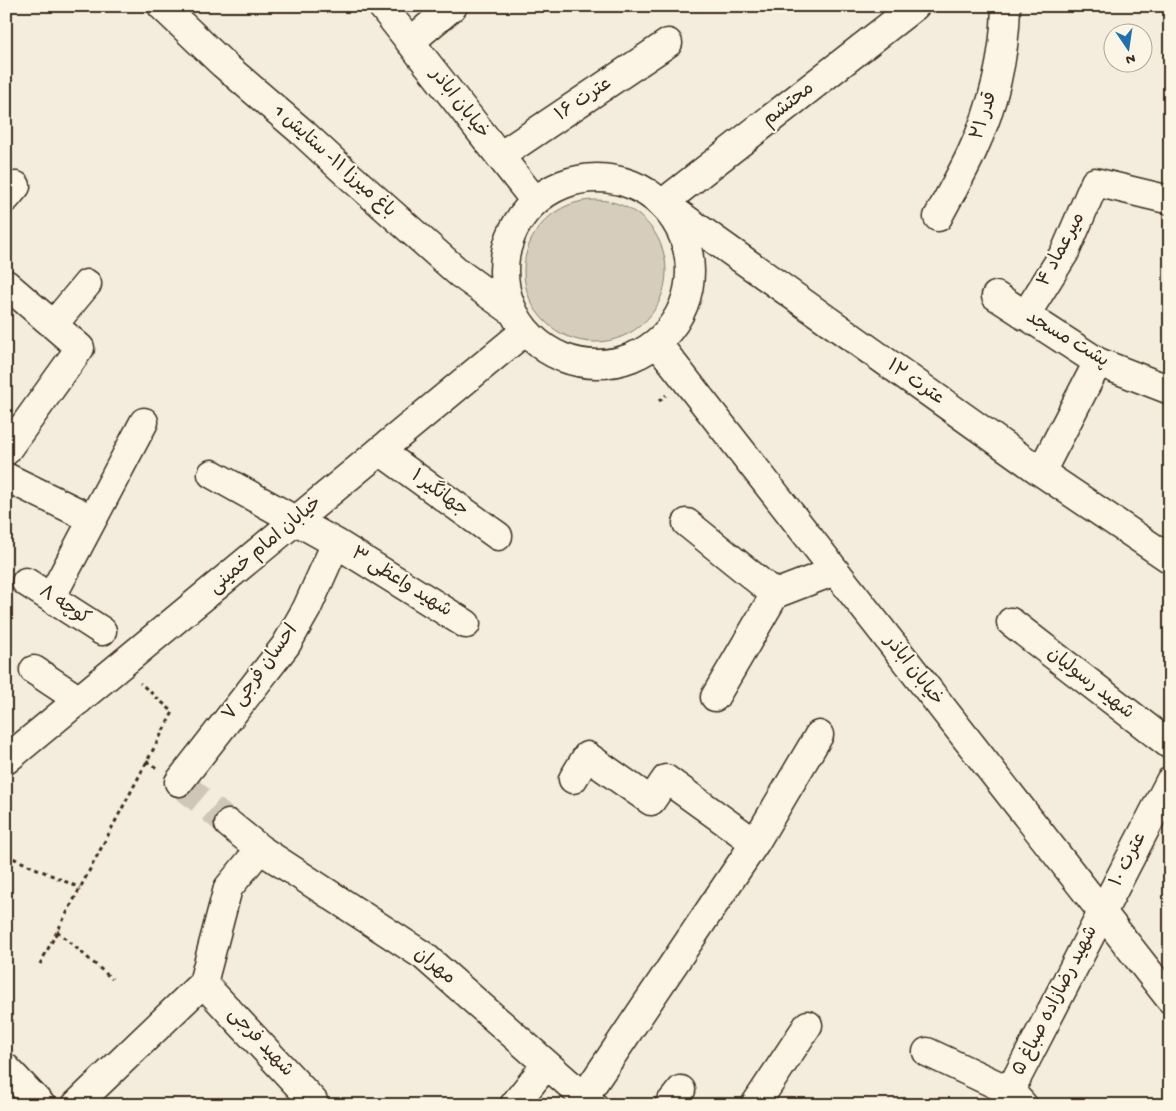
<svg xmlns="http://www.w3.org/2000/svg" width="1176" height="1111" font-family="'Gochi Hand','Playpen Sans Arabic',sans-serif">
  <style>
    .green { fill: #d6cdbd; stroke: #887c6e }
    .lines { fill: none; stroke-linecap: round; stroke-linejoin: round }
    .minor-tunnel { stroke: #cfc6b7; stroke-width: 28; stroke-dasharray: 28 14; stroke-linecap: butt }
    .minor-casing { stroke: #3b2a1e; stroke-width: 31 }
    .major-casing { stroke: #3b2a1e; stroke-width: 31 }
    .path { stroke: #3b2a1e; stroke-width: 3; stroke-dasharray: 4 4; stroke-linecap: butt }
    .minor { stroke: #fcf5e5; stroke-width: 28 }
    .major { stroke: #fcf5e5; stroke-width: 28 }
    .labels { text-anchor: middle; dominant-baseline: central; stroke-width: 4.5; stroke-linejoin: round; paint-order: stroke }
    .street-label { font-size: 19px; fill: #3b2a1e; stroke: #fcf5e5 }
  </style>
  <rect width="100%" height="100%" fill="#f4eddd"/>
  <filter id="ink" filterUnits="userSpaceOnUse"><feTurbulence type="fractalNoise" baseFrequency=".02" numOctaves="2"/><feDisplacementMap in="SourceGraphic" scale="10" xChannelSelector="R" yChannelSelector="G"/><feConvolveMatrix kernelMatrix="1 2 1 2 8 2 1 2 1" color-interpolation-filters="sRGB"/></filter>
  <g filter="url(#ink)">
    <path class="green" d="M524 271a71 71 0 1 1 142 0a71 71 0 1 1-142 0Z"/>
    <g class="lines">
      <path class="minor-tunnel" d="M179,782l50,42"/>
      <g class="minor-casing">
        <path id="minor" d="M162,6l61,58 79,68 42,39 115,102 53,38
          M410,42l43,-36
          M500,156l168,-113
          M6,198l10,-12
          M663,203l378,269 129,87
          M938,217c11,-21 24,-43 34,-65 21,-45 33,-96 34,-146
          M6,284l74,64 -74,103
          M996,296l102,66 72,28
          M1025,316l40,-64 30,-70 75,18
          M54,324l33,-40
          M380,451l118,85
          M1041,472l57,-110
          M212,474l124,69 130,81
          M6,477l86,42
          M687,523l88,71
          M26,582l76,49
          M51,598l93,-176
          M1011,622l159,123
          M34,670l45,30
          M715,697l60,-103 60,-23
          M573,779l14,-23 64,45 15,-22 89,64
          M179,782l107,-137 21,-37 29,-65
          M229,824l31,25 164,107 169,149
          M203,983l110,118v4
          M203,983l25,-95 32,-39
          M927,1052l83,39 13,14
          M6,1068l35,37
          M1010,1091l160,-310
          M584,1097l171,-254 64,-108
          M76,1105l127,-122
          M514,1105l32,-40
          M669,1105l12,-15
          M755,1105l53,-80"/>
      </g>
      <g class="major-casing">
        <path id="major" d="M382,6l153,195
          M504 271a93 93 0 1 1 186 0a93 93 0 1 1-186 0Z
          M663,203l252,-197
          M657,343l513,656
          M6,760l519,-429"/>
      </g>
      <path class="path" d="M659,401l7,-6
        M146,761l11,7
        M6,855l74,33
        M57,931l55,48
        M40,964l133,-252 -33,-29"/>
      <use href="#minor" class="minor"/>
      <use href="#major" class="major"/>
    </g>
  </g>
  <g class="labels">
    <g class="street-label">
      <text transform="translate(584 100) rotate(-34)">عترت ۱۶</text>
      <text transform="translate(459 104) rotate(52)">خیابان اباذر</text>
      <text transform="translate(789 105) rotate(-38)">محتشم</text>
      <text transform="translate(985 116) rotate(-72)">قدر ۲۱</text>
      <text transform="translate(334 162) rotate(42)">باغ میرزا ۱۱- ستایش 1</text>
      <text transform="translate(1062 250) rotate(-62)">میرعماد ۴</text>
      <text transform="translate(1067 340) rotate(31)">پشت مسجد</text>
      <text transform="translate(915 383) rotate(35)">عترت ۱۲</text>
      <text transform="translate(439 494) rotate(36)">جهانگیر ۱</text>
      <text transform="translate(266 546) rotate(-40)">خیابان امام خمینی</text>
      <text transform="translate(401 583) rotate(32)">شهید واعظی ۳</text>
      <text transform="translate(64 606) rotate(33)">کوچه ۸</text>
      <text transform="translate(913 671) rotate(52)">خیابان اباذر</text>
      <text transform="translate(261 673) rotate(-54)">احسان فرجی ۷</text>
      <text transform="translate(1090 684) rotate(38)">شهید رسولیان</text>
      <text transform="translate(1129 860) rotate(-63)">عترت ۱۰</text>
      <text transform="translate(434 967) rotate(39)">مهران</text>
      <text transform="translate(1056 1001) rotate(-63)">شهید رضازاده صباغ ۵</text>
      <text transform="translate(260 1043) rotate(47)">شهید فرجی</text>
    </g>
  </g>
  <rect width="1176" height="1111" fill="none" stroke="#fcf5e5" stroke-width="25"/>
  <rect x="12" y="12" width="1151" height="1086" fill="none" stroke="#3b2a1e" stroke-width="2" filter="url(#ink)"/>
  <g transform="translate(1128 48) rotate(167)"><circle r="24" fill="#fcf5e5" stroke="#afa495"/>
  <path d="M0-4L9 19L0 12L-9 19Z" fill="#1f6fb2"/>
  <text y="-8" font-size="14" font-weight="bold" text-anchor="middle" fill="#3b2a1e">N</text>
  </g>
</svg>
